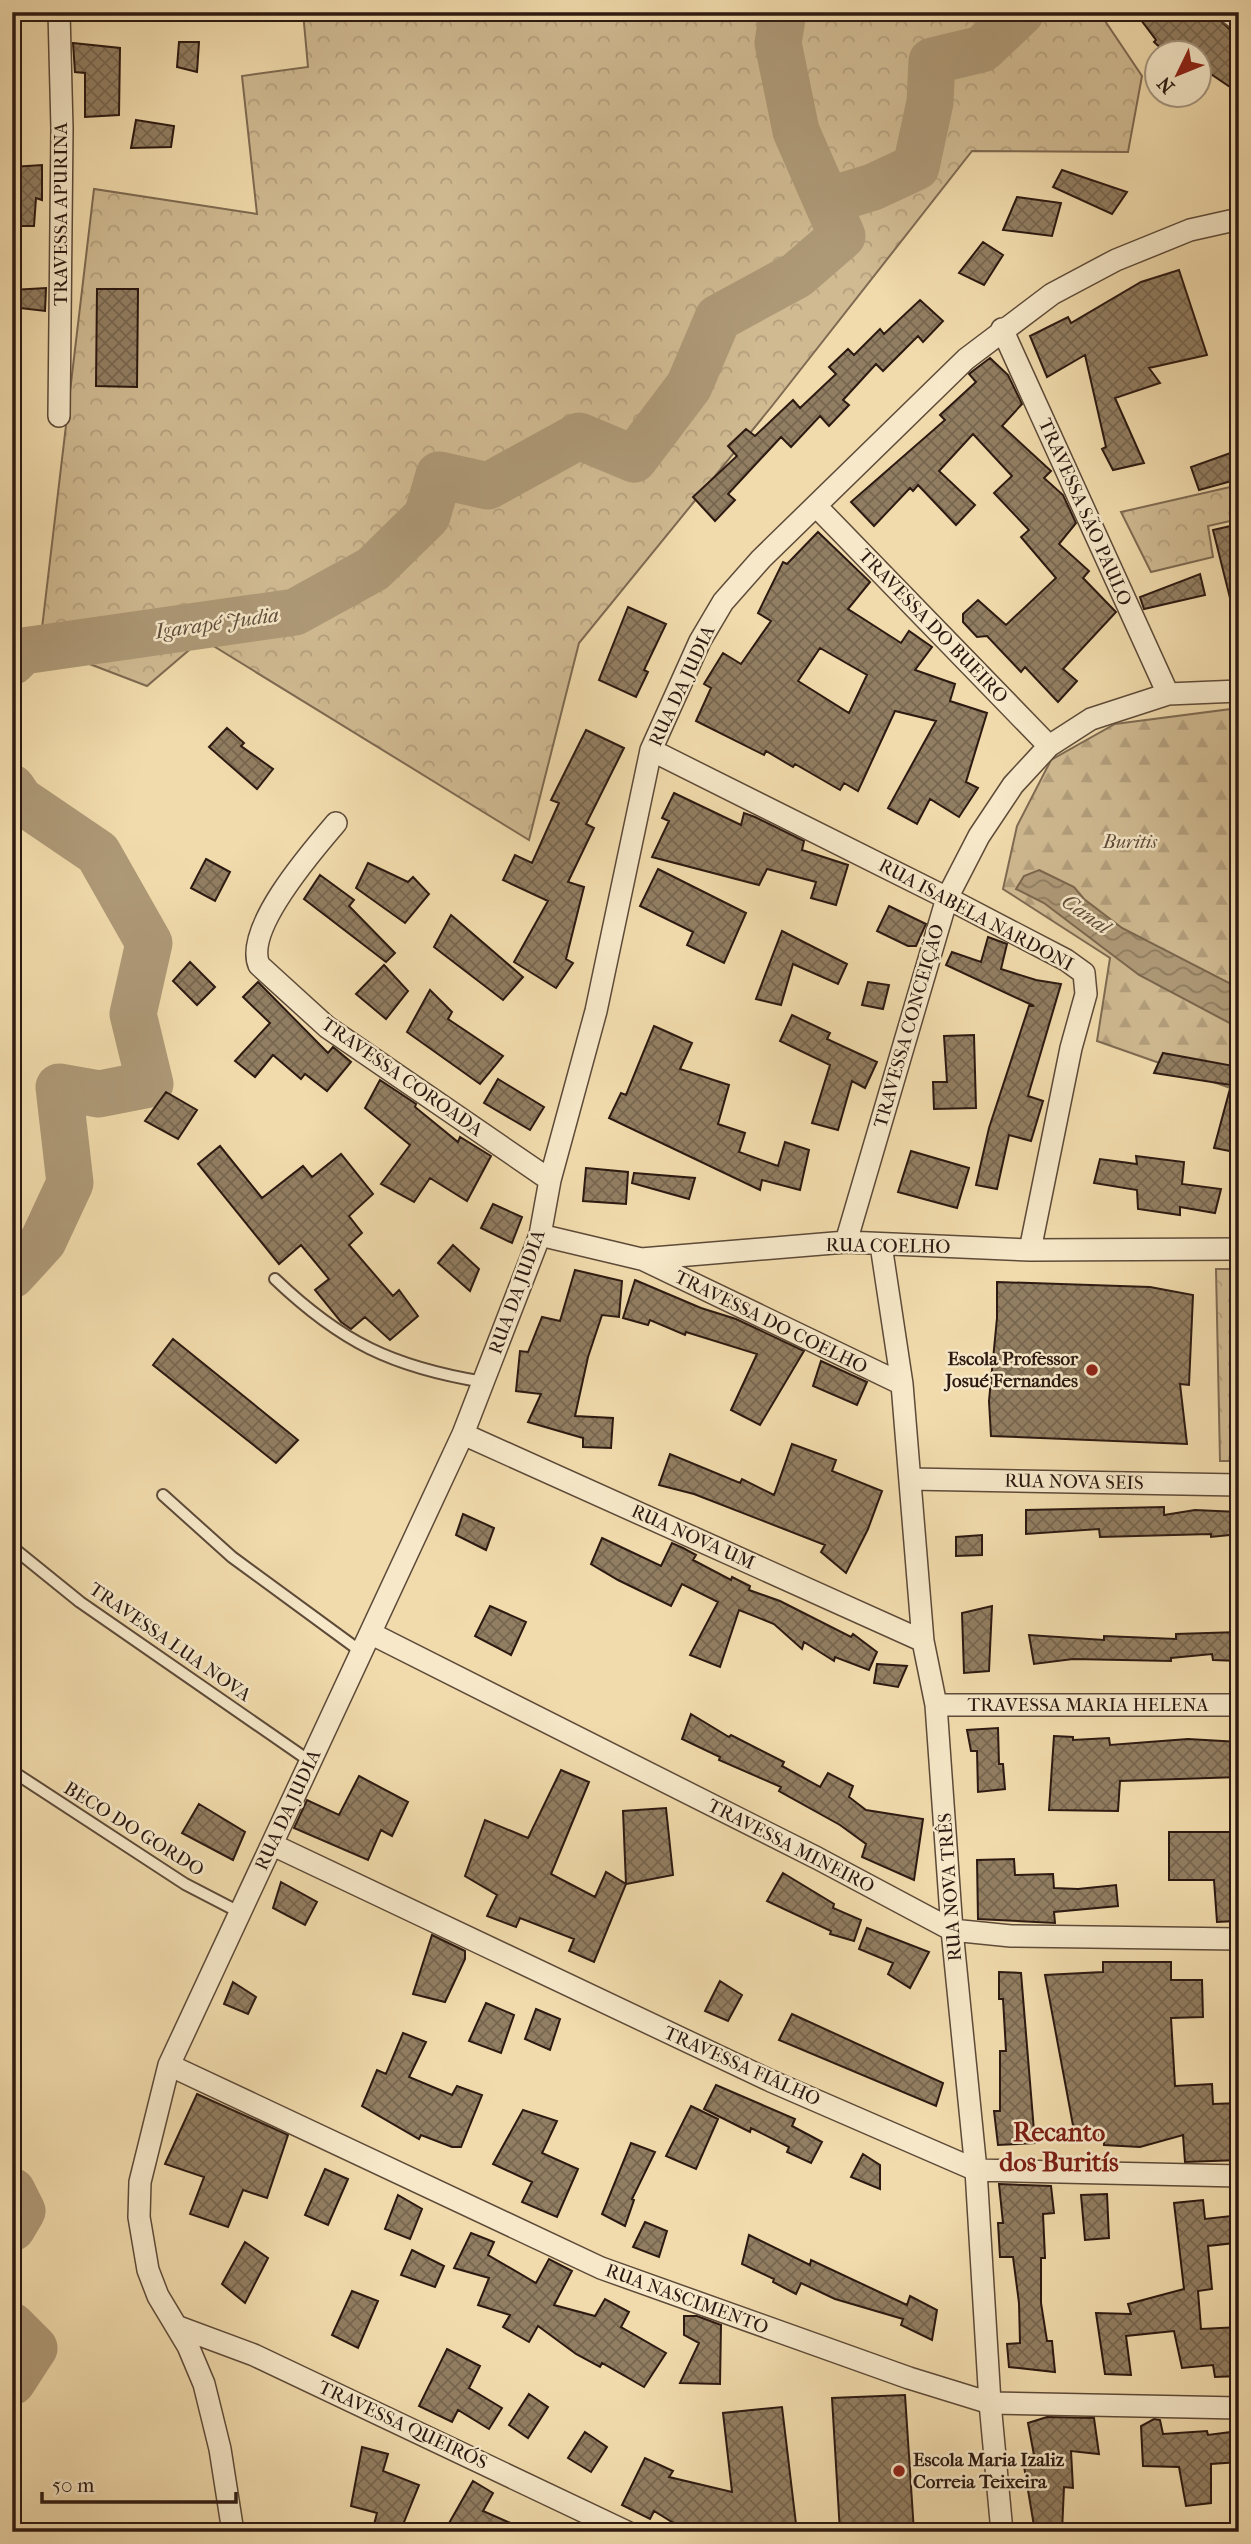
<svg xmlns="http://www.w3.org/2000/svg" width="1251" height="2544" font-family="'IM FELL French Canon',serif">
  <style>
    .forest { fill: url(#forest-firs); stroke: #7e6a52; stroke-width: 2 }
    .park { fill: url(#park-crowns); stroke: #7e6a52; stroke-width: 2 }
    .water { fill: url(#water-waves); stroke: #7a664e; stroke-width: 2 }
    .lines { fill: none; stroke-linecap: round; stroke-linejoin: round }
    .river { stroke: #ae9977; stroke-width: 47 }
    .building { fill: url(#building-cross-hatch); stroke: #2c1911; stroke-width: 2; fill-rule: evenodd }
    .service-casing { stroke: #5d4a38; stroke-width: 14 }
    .minor-casing { stroke: #5d4a38; stroke-width: 24 }
    .service { stroke: #f6e8c9; stroke-width: 10 }
    .minor { stroke: #f6e8c9; stroke-width: 21 }
    .poi-dot { fill: #8f2418; stroke: #f6e8c9; stroke-width: 2.5 }
    .labels { text-anchor: middle; dominant-baseline: central; stroke-width: 5; stroke-linejoin: round; paint-order: stroke }
    .street-label { font-size: 19px; fill: #2c1911; stroke: #f6e8c9 }
    .park-label { font-size: 19px; font-style: italic; fill: #5d4938; stroke: #f6e8c9 }
    .poi-label { font-size: 19px; font-weight: bold; fill: #2c1911; stroke: #f6e8c9; text-anchor: end }
    .water-label { font-size: 21px; font-style: italic; fill: #604c3a; stroke: #f6e8c9 }
    .district-label { font-size: 26px; font-weight: bold; fill: #7a1f14; stroke: #f6e8c9 }
  </style>
  <defs>
    <pattern id="forest-firs" width="22" height="20" patternUnits="userSpaceOnUse" patternTransform="scale(1.75)"><rect width="22" height="20" fill="#d0ba92"/><path d="M5 1l3.5 6h-7zM16 11l3.5 6h-7z" fill="#b39f7d"/></pattern>
    <pattern id="park-crowns" width="20" height="18" patternUnits="userSpaceOnUse" patternTransform="scale(1.75)"><rect width="20" height="18" fill="#d0ba92"/><path d="M2 6a3 3 0 1 1 6 0M12 15a3 3 0 1 1 6 0" fill="none" stroke="#b39f7d"/></pattern>
    <pattern id="water-waves" width="16" height="10" patternUnits="userSpaceOnUse" patternTransform="scale(1.75)"><rect width="16" height="10" fill="#ae9977"/><path d="M0 5q4-4 8 0t8 0" fill="none" stroke="#8e7c60"/></pattern>
    <pattern id="building-cross-hatch" width="8" height="8" patternUnits="userSpaceOnUse" patternTransform="scale(1.75)"><rect width="8" height="8" fill="#927e62"/><path d="M0 0l8 8M0 8l8-8" fill="none" stroke="#77664f"/></pattern>
  </defs>
  <rect width="100%" height="100%" fill="#f1dbac"/>
  <filter id="stains"><feTurbulence type="fractalNoise" baseFrequency=".00286" numOctaves="4"/><feColorMatrix values="0 0 0 0 .2 0 0 0 0 .09 0 0 0 0 .02 0 0 0 .5 -.17"/></filter>
  <radialGradient id="worn" r=".72"><stop offset=".6" stop-color="#630" stop-opacity="0"/><stop offset="1" stop-color="#630" stop-opacity=".3"/></radialGradient>
  <path class="forest" d="M1239,708v383l-142,-50 13,-83 -107,-69 14,-63 34,-66 64,-36z"/>
  <path class="park" d="M303,12h796l43,64 -14,76 -156,-1 -200,255 -193,237 -50,197 -327,-201 -55,47 -107,-41 54,-456 163,25 -15,-138 66,-9z
    M1239,485v34l-31,7 5,31 -62,15 -30,-60z
    M1216,1269h23v192h-19z"/>
  <path class="water" d="M1039,870l35,17 10,12 38,29 117,60v40l-100,-53 -95,-72 -28,-14 8,-13z"/>
  <g class="lines">
    <path class="river" d="M827,201l46,-14 43,-20 14,-65 2,-41 50,-12 39,-37
      M12,662l11,-11 272,-39 78,-43 54,-53 12,-41 49,11 91,-50 55,23 55,-73 29,-68 79,-43 45,-39 -46,-105 -18,-88 5,-31
      M12,788l8,12 78,53 51,90 -16,71 17,70 -51,10 -40,-7 11,96 -27,58 -31,34
      M12,2191l10,20 -10,17
      M12,2326l22,22 -22,34"/>
  </g>
  <path class="building" d="M1135,12h76l28,26v55l-40,-27v-14h-34l-11,-10 2,-2z
    M179,42h20l-2,30 -20,-5z
    M73,43l47,5 -1,67 -34,2v-44l-10,-1z
    M136,120l38,6 -3,21 -40,1z
    M42,165v35l-6,-2 -2,28h-22v-59z
    M1062,170l65,22 -15,22 -59,-27z
    M1017,197l44,6 -9,33 -49,-6z
    M983,242l20,13 -19,30 -25,-12z
    M1179,270l28,85 -58,13 11,15 -45,15 29,65 -31,7 -11,-21 4,-2 -21,-92 -38,22 -17,-41 38,-19 3,6 70,-41z
    M46,288l-1,23 -33,-4v-17z
    M97,289h41l-1,98 -41,-1z
    M920,300l23,21 -20,21 -5,-6 -35,35 -7,-7 -33,36 6,5 -20,21 -9,-10 -29,31 -10,-10 -53,57 7,6 -20,21 -22,-24 44,-41 -9,-10 18,-17 9,7 38,-36 7,8 36,-34 -7,-7 19,-18 6,6 26,-26 4,5z
    M990,358l18,17 14,29 -20,22 49,45 -7,7 19,17 13,28 -17,21 30,27 -6,7 33,34 -53,57 14,12 -19,21 -33,-35 -4,5 -34,-36 -10,1 -14,-15v-8l15,-14 28,25 50,-47 -35,-41 8,-7 -35,-37 18,-17 -39,-42 -34,37 36,34 -19,20 -38,-40 -5,6 -3,-3 -36,38 -23,-24 94,-82 -5,-5 36,-33 -7,-8z
    M1239,450v29l-40,11 -8,-23z
    M1239,524v77l-8,1 -18,-72z
    M818,532l52,50 -22,27 53,34 8,-12 23,16 -17,23 40,14 -5,17 37,12 -21,69 12,6 -19,29 -29,-18 -13,25 -29,-16 48,-87 -41,-10 -37,80 -14,-8 -4,7 -45,-26 -2,3 -27,-16 -2,4 -68,-34 15,-33 -7,-4 19,-31 18,11 30,-43 -13,-8 25,-51 4,2zM820,648l47,27 -18,38 -51,-32z
    M1200,574l5,21 -61,14 -4,-12z
    M628,607l38,17 -22,46 4,2 -12,25 -37,-17z
    M227,728l17,15 -3,3 32,23 -16,20 -48,-42z
    M586,730l38,18 -38,76 8,4 -26,54 16,5 -18,72 7,4 -17,25 -42,-26 34,-61 -45,-21 12,-25 17,8 27,-60 -8,-3z
    M674,793l67,32 3,-12 11,4 49,24 -2,9 46,15 -12,40 -25,-7 5,-16 -49,-13 -8,16 -107,-28 17,-36 -7,-3z
    M206,859l24,13 -15,29 -24,-13z
    M368,863l40,19 5,-5 16,17 -24,29 -49,-35z
    M658,869l88,44 -22,50 -37,-18 6,-13 -53,-26z
    M320,875l34,25 -5,6 46,47 -9,9 -82,-63z
    M889,906l37,18 -10,22h-8l-31,-15z
    M451,915l72,62 -20,23 -69,-53z
    M782,931l65,33 -9,20 -45,-20 -12,41 -25,-6z
    M988,937l19,7 -6,25 35,11 25,4 -33,112 15,5 -12,40 -22,-6 -12,54 -21,-4 13,-57 40,-122h5l-88,-41 6,-13 29,10z
    M190,962l25,25 -18,18 -24,-24z
    M384,965l24,26 -22,28 -30,-25z
    M258,982l70,71 5,-6 18,15 -24,29 -22,-17 -4,5 -28,-24 -18,22 -20,-16 35,-38 -27,-26z
    M868,982l21,3 -6,24 -21,-4z
    M430,990l22,22 -4,7 55,37 -23,28 -73,-52z
    M792,1015l38,18 -3,6 50,23 -12,26 -13,-7 -14,49 -26,-7 18,-58 -50,-24z
    M654,1026l38,17 -12,26 49,16 -11,39 27,9 -6,19 39,14 7,-24 24,8 -9,40 -38,-10 -2,10 -151,-72 12,-25 5,2z
    M974,1035l2,73 -42,1 -1,-27h14l-3,-46z
    M1163,1053l76,14v68l-4,17 -21,-4 17,-63 -77,-12z
    M498,1079l46,28 -14,23 -46,-27z
    M380,1080l36,24 -1,3 43,35 2,-5 31,19 -24,45 -37,-23 -16,24 -33,-18 29,-39 -45,-37z
    M166,1092l31,18 -19,29 -33,-18z
    M220,1146l42,52 41,-32 9,11 29,-23 32,40 -24,22 13,17 -13,12 44,51 6,-6 19,26 -28,24 -25,-23 -14,12 -10,-7 -26,-32 14,-11 -28,-34 -22,19 -81,-100z
    M911,1151l58,17 -12,40 -59,-16z
    M1136,1156l48,6 -2,22 39,5 -6,24 -35,-6v8l-42,-6 -1,-19 -43,-7 6,-24 37,5z
    M586,1168l42,4 -2,32 -43,-3z
    M634,1173l61,5 -6,21 -57,-16z
    M493,1204l29,13 -10,26 -31,-15z
    M453,1245l26,24 -9,22 -32,-28z
    M575,1270l47,11 -3,36 -17,-2 -14,42 -13,59 38,2 -2,30 -28,-1v-9l-55,-16 13,-28 -25,-3 4,-40 8,1 14,-35 18,4z
    M635,1280l66,28 35,11 68,32 -44,74 -29,-15 26,-56 -71,-22 -1,3 -35,-15 -2,5 -25,-7z
    M997,1282l153,5 43,8 -4,90 -9,-1 7,60 -196,-8 -2,-35 8,-83z
    M173,1339l125,101 -22,23 -123,-98z
    M821,1361l46,21 -10,23 -44,-19z
    M792,1444l44,16 -4,11 50,20 -14,38 -22,44 -25,-21 4,-7 -131,-51 -35,-9 11,-31 70,29 2,-4 32,16z
    M1164,1507v8l31,-5 43,2 1,22 -28,3v-3l-111,3 -1,-8 -73,5v-24z
    M463,1514l31,14 -8,22 -30,-15z
    M982,1535v20l-26,1v-19z
    M602,1538l59,28 11,-23 11,5 13,7 -3,5 38,20 1,-3 18,9 -1,4 31,11 71,36 2,-3 24,18 -8,18 -34,-13 -1,4 -30,-19 -2,7 -28,-25 -35,-14 -19,57 -30,-12 28,-53 -36,-18 -11,22 -53,-26 -27,-16z
    M490,1606l36,16 -15,33 -36,-19z
    M992,1606l-3,65 -25,2 -2,-60z
    M1239,1632v29l-26,-1 -1,-6 -41,4v3l-98,-2 -39,5 -5,-29 75,5v-4l72,3v-5z
    M877,1664l30,2 -9,21 -24,-4z
    M691,1714l38,23 2,-2 53,27 -2,4 38,21 8,-14 25,13 -4,11 17,13 57,9 -9,61 -52,-23 4,-13 -26,-19 -61,-34 2,-4 -62,-27 1,-3 -38,-18z
    M998,1728l1,36h4l2,25 -27,3 -1,-41h-6l-4,-21z
    M1054,1736l19,1v3l36,-2 1,7 78,-6 51,3v35l-119,4 -2,30 -69,-1z
    M561,1770l28,12 -38,92 44,23 11,-25 20,12 -32,78 -25,-11 5,-12 -54,-21 -4,9 -29,-11 10,-21 -32,-19 20,-56 43,18z
    M359,1776l49,26 -16,34 -11,-6 -13,30 -74,-32 13,-28 32,15z
    M199,1804l46,28 -12,28 -51,-27z
    M666,1808l7,67 -47,9 -3,-73z
    M1169,1832h70v48h-5l1,41 -18,1 -3,-42h-45z
    M1014,1859l1,16 38,-1 1,14 24,1 38,-4 2,21 -64,6 1,11 -77,-4 -1,-59z
    M783,1873l51,31 -1,4 28,12 -7,21 -24,-7 1,-3 -64,-30z
    M281,1882l36,20 -12,23 -32,-17z
    M867,1928l62,24 -19,36 -22,-14 5,-11 -34,-14z
    M432,1935l33,16v8l-20,43 -32,-8z
    M1103,1962h68v18h31l1,37 -32,1 4,68 37,-2 1,20 26,-1v57l-54,2 -2,-27 -43,12 -36,-2v-7l-29,-2 -30,-161 58,-3z
    M999,1972l22,1 14,170 -37,2 -4,-34h6v-60h6l-3,-52h-4z
    M720,1981l22,14 -14,26 -23,-10z
    M233,1982l23,15 -8,17 -24,-10z
    M486,2003l28,12 -13,38 -32,-12z
    M536,2009l24,10 -10,31 -25,-11z
    M792,2014l151,69 -7,23 -157,-66z
    M403,2033l23,9 -17,35 43,18 5,-9 25,9 -21,52h-9l-31,-12 -2,4 -57,-33 15,-36 9,4z
    M716,2085l79,34 -3,7 30,16 -11,21 -24,-11 2,-5 -38,-19 -1,4 -46,-23z
    M197,2094l91,41 -21,63 -24,-8 -15,37 -38,-13 14,-37 -39,-13z
    M691,2106l27,13 -22,50 -30,-13z
    M523,2110l34,11 -15,32 36,16 -21,48 -35,-15 10,-20 -39,-18z
    M631,2143l24,9 -23,47 2,1 -9,26 -23,-12z
    M863,2154l17,11v24l-29,-12z
    M325,2169l23,10 -20,46 -23,-10z
    M999,2184l52,2 3,27 -11,1 2,44h-4v45l6,38h5l3,31 -46,-5 -2,-23 13,-1 -1,-40 -6,-46h-13l-2,-34h5z
    M1107,2194l2,44 -24,2 -4,-45z
    M398,2195l24,14 -12,30 -25,-10z
    M1203,2200l2,19 26,-3 3,27 -26,3 4,43 -14,2 3,38 38,-2v49l-24,1 -2,-12 -31,3 -8,-37 -48,5 5,39 -26,-1 -9,-61 35,1 -3,-10 56,-15 -10,-86z
    M645,2222l22,9 -8,26 -26,-10z
    M471,2233l23,9 -6,13 48,28 13,-24 23,12 -18,34 41,11 10,-17 24,13 -8,15 45,26 -22,34 -42,-24 -2,4 -24,-13 -38,-28 -9,16 -26,-15 7,-12 -32,-10 11,-27 -35,-10z
    M749,2235l61,30 1,-5 96,45 3,-9 27,14 -5,30 -31,-15 2,-6 -68,-20 -34,-16 -5,11 -23,-12 1,-3 -32,-15z
    M245,2242l23,16 -23,45 -23,-19z
    M412,2250l32,16 -9,21 -34,-12z
    M352,2291l26,10 -20,47 -26,-13z
    M684,2316h13l24,9 -1,59 -40,-1 19,-40 -15,-8z
    M447,2349l33,17 -11,22 33,20 -13,21 -31,-19 -6,12 -33,-16z
    M529,2394l19,13 -20,31 -19,-13z
    M905,2395l9,137h-74l-8,-134z
    M782,2407l14,117 -108,8 -34,-21 -4,8 -28,-14 23,-47 28,13 -4,6 63,15 -9,-79z
    M1047,2417l47,1 5,36 -28,-3 2,37 -9,-1 -2,45h-27l-13,-78 12,1 -6,-32z
    M1154,2419l6,1 3,14 44,-3 1,4 31,-4v31l-28,2v39l-25,3 -7,-39 -36,-1 -2,-40z
    M585,2432l22,15 -16,25 -23,-14z
    M362,2447l26,7 -5,17 36,14 -19,47h-28l5,-19 -26,-7z
    M473,2481l20,12 -10,18 48,21h-87z"/>
  <g class="lines">
    <g class="service-casing">
      <path id="service" d="M1219,12l20,15
        M275,1279c66,63 117,88 209,103
        M163,1495l69,62 131,96
        M12,1547l68,55 231,160
        M12,1771l173,113 54,28"/>
    </g>
    <g class="minor-casing">
      <path id="minor" d="M59,12l3,117 -3,287
        M1002,329l166,365
        M817,507l232,239
        M651,750l296,148 119,62 18,13 2,21 -15,54 -41,202
        M336,823c-24,28 -92,106 -77,142l68,62 223,153
        M540,1235l101,24 205,-17 184,8 209,-1
        M846,1242l101,-344 32,-62 34,-51 36,-39 42,-27 77,-25 71,-3
        M881,1245l21,139 21,257 13,64 16,225 24,240 14,233 12,129
        M642,1259l260,125
        M463,1434l460,207
        M910,1479l329,6
        M372,1634l445,224 135,72 59,6 228,3
        M936,1705h303
        M273,1845l498,236 205,89 263,6
        M169,2065l432,203 308,110 81,25 249,5
        M176,2326l78,29 373,177
        M233,2532l-13,-83 -16,-65 -16,-38 -30,-50 -10,-26 -9,-53 1,-35 29,-117 294,-631 77,-199 10,-55 46,-169 55,-261 49,-109 23,-39 38,-43 205,-200 86,-65 64,-34 74,-30 49,-11"/>
    </g>
    <use href="#service" class="service"/>
    <use href="#minor" class="minor"/>
  </g>
  <g class="poi-dot">
    <circle cx="1092" cy="1370" r="7"/>
    <circle cx="899" cy="2471" r="7"/>
  </g>
  <g class="labels">
    <g class="street-label">
      <text transform="translate(61 214) rotate(-90)">TRAVESSA APURINA</text>
      <text transform="translate(1085 512) rotate(66)">TRAVESSA SÃO PAULO</text>
      <text transform="translate(933 626) rotate(46)">TRAVESSA DO BUEIRO</text>
      <text transform="translate(682 686) rotate(-65)">RUA DA JUDIA</text>
      <text transform="translate(976 915) rotate(28)">RUA ISABELA NARDONI</text>
      <text transform="translate(909 1026) rotate(-74)">TRAVESSA CONCEIÇÃO</text>
      <text transform="translate(402 1077) rotate(35)">TRAVESSA COROADA</text>
      <text transform="translate(888 1246) rotate(1)">RUA COELHO</text>
      <text transform="translate(517 1292) rotate(-70)">RUA DA JUDIA</text>
      <text transform="translate(771 1322) rotate(26)">TRAVESSA DO COELHO</text>
      <text transform="translate(1074 1482) rotate(1)">RUA NOVA SEIS</text>
      <text transform="translate(693 1537) rotate(24)">RUA NOVA UM</text>
      <text transform="translate(170 1642) rotate(35)">TRAVESSA LUA NOVA</text>
      <text x="1088" y="1705">TRAVESSA MARIA HELENA</text>
      <text transform="translate(288 1810) rotate(-65)">RUA DA JUDIA</text>
      <text transform="translate(134 1829) rotate(32)">BECO DO GORDO</text>
      <text transform="translate(791 1846) rotate(27)">TRAVESSA MINEIRO</text>
      <text transform="translate(950 1887) rotate(-94)">RUA NOVA TRÊS</text>
      <text transform="translate(742 2066) rotate(24)">TRAVESSA FIALHO</text>
      <text transform="translate(687 2299) rotate(20)">RUA NASCIMENTO</text>
      <text transform="translate(403 2425) rotate(25)">TRAVESSA QUEIRÓS</text>
    </g>
    <g class="park-label">
      <text x="1130" y="842">Buritis</text>
    </g>
    <g class="poi-label">
      <text x="1078" y="1359">Escola Professor<tspan x="1078" dy="22">Josué Fernandes</tspan></text>
      <text x="913" y="2460" text-anchor="start">Escola Maria Izaliz<tspan x="913" dy="22">Correia Teixeira</tspan></text>
    </g>
    <g class="water-label">
      <text transform="translate(217 623) rotate(-8)">Igarapé Judia</text>
      <text transform="translate(1086 914) rotate(35)">Canal</text>
    </g>
    <g class="district-label">
      <text x="1059" y="2132">Recanto<tspan x="1059" dy="30">dos Buritís</tspan></text>
    </g>
  </g>
  <rect width="1251" height="2544" fill="none" stroke="#f1dbac" stroke-width="42"/>
  <rect x="14" y="14" width="1223" height="2516" fill="none" stroke="#2c1911" stroke-width="3.5"/>
  <rect x="21" y="21" width="1209" height="2502" fill="none" stroke="#2c1911" stroke-width="2"/>
  <g transform="translate(1178 74) rotate(227)"><circle r="33" fill="#f6e8c9" stroke="#a5957f" stroke-width="2"/>
  <path d="M0-5L12 26L0 18L-12 26Z" fill="#8f2418"/>
  <text y="-10" font-size="19" font-weight="bold" text-anchor="middle" fill="#2c1911">N</text>
  </g>
  <path d="M42 2492v10h194v-10" fill="none" stroke="#2c1911" stroke-width="3.5"/>
  <text x="52" y="2492" font-size="21" fill="#2c1911" stroke="#f6e8c9" stroke-width="5" paint-order="stroke">50 m</text>
  <rect width="100%" height="100%" filter="url(#stains)"/>
  <rect width="100%" height="100%" fill="url(#worn)"/>
</svg>
